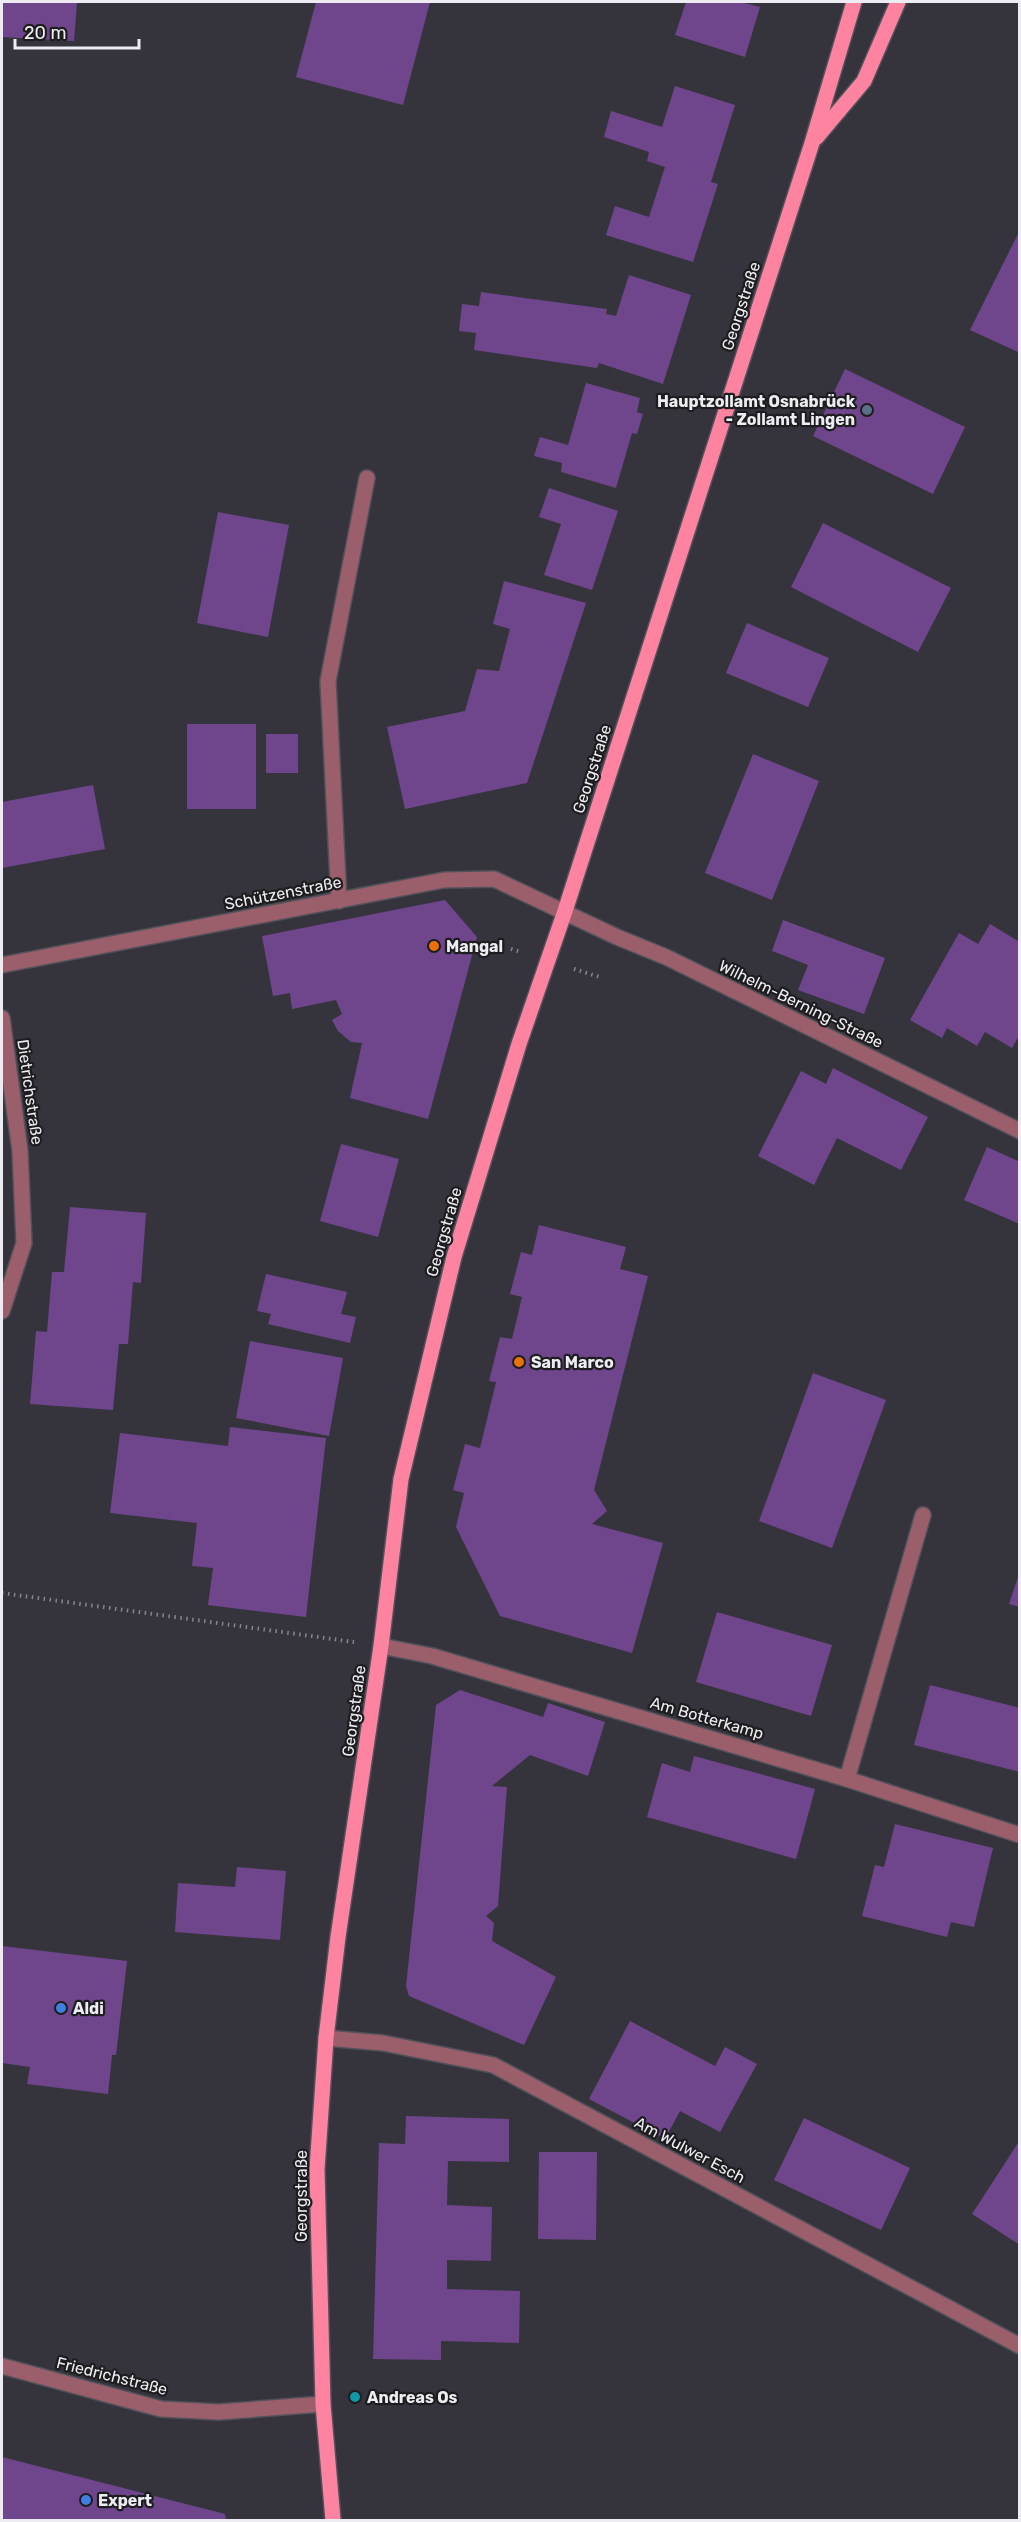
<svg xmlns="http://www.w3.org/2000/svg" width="1021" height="2522" font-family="Rubik,sans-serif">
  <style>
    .building { fill: #6f468c }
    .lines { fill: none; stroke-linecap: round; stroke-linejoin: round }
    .minor-casing { stroke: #52515a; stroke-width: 18 }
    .major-casing { stroke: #52515a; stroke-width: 18 }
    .path { stroke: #87868e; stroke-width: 4; stroke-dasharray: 1.5 4.5; stroke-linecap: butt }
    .minor { stroke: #9b5f6c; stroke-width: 15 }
    .major { stroke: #fd83a1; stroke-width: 15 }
    .service-dot { fill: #5c6f8a; stroke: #1d1d20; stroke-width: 2 }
    .food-dot { fill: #e8710a; stroke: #1d1d20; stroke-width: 2 }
    .shop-dot { fill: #3f7fe0; stroke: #1d1d20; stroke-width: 2 }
    .culture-dot { fill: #0f9aa8; stroke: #1d1d20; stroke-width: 2 }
    .labels { text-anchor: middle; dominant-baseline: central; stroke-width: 4.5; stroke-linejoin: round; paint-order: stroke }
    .street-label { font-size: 16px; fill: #edecf2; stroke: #1d1d20 }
    .poi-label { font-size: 16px; font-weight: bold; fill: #edecf2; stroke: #1d1d20; text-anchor: start }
  </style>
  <rect width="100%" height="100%" fill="#35343d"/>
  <path class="building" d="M2,2h75l-3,39 -72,-4z
    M316,2h114l-27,103 -107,-28z
    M686,2h55l19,5 -15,50 -70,-22z
    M675,86l60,19 -24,77 7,2 -25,78 -87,-27 9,-29 34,11 16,-50 -18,-6 2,-9 -45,-15 7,-26 51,16z
    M1020,230v123l-50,-23z
    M629,275l62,20 -28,89 -64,-21 -2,5 -123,-18 2,-17 -17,-2 3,-27 17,2 2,-14 126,17 -1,5 10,2z
    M845,369l120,58 -32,67 -120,-58z
    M586,383l54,15 -3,14 6,2 -6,20 -5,-1 -16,55 -55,-16 1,-9 -28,-7 6,-19 28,8z
    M549,488l69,23 -26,79 -48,-15 17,-51 -22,-7z
    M218,512l71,13 -21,112 -71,-14z
    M823,523l128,65 -33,64 -127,-65z
    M504,581l82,22 -59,180 -122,26 -18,-82 78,-16 12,-42 22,2 11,-42 -17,-5z
    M747,623l82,35 -21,49 -82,-34z
    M187,724h69v85h-69z
    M266,734h32v39h-32z
    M753,754l66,27 -47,119 -67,-27z
    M93,785l12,64 -103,19v-66z
    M445,900l32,37 -49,182 -78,-21 12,-55 -11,-1 -13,-11 -6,-11 10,-6 -6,-14 -44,9 -2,-16 -17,3 -11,-60z
    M783,920l102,38 -21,56 -66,-24 10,-25 -36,-14z
    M990,924l28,17 2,-3v96l-8,14 -27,-16 -8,14 -30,-18 -5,10 -32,-18 49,-87 19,11z
    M833,1068l95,49 -27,53 -64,-32 -23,47 -56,-29 43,-85 25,13z
    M341,1144l58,15 -21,78 -58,-16z
    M987,1147l33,15v62l-56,-24z
    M70,1207l76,6 -5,70 -8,-1 -5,62h-9l-6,66 -83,-6 6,-73 11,1 5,-60h12z
    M539,1225l87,22 -6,22 28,7 -54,214 13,21 -15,13 71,19 -31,110 -132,-37 -44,-89 8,-34 -11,-3 12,-46 15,4 16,-66 -7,-1 11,-44 12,2 10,-42 -12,-3 11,-42 11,3z
    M266,1274l81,18 -6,22 15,3 -6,26 -82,-19 3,-10 -14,-3z
    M250,1341l93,17 -14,78 -93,-18z
    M813,1373l73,27 -54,148 -73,-27z
    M230,1427l96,11 -20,179 -98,-12 5,-37 -21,-2 5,-43 -87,-10 10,-80 108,13z
    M1019,1574h1v33l-11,-3z
    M717,1612l115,33 -21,71 -115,-34z
    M930,1685l90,23v64l-106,-27z
    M460,1690l83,27 5,-14 57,19 -17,54 -58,-21 -38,31 15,1 -9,119 -12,10 8,7 -2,18 64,36 -32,68 -115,-49 -3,-10 30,-281z
    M694,1756l121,33 -19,70 -149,-42 15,-54 28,9z
    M895,1824l98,24 -19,79 -23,-5 -4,15 -85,-21 13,-51 9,2z
    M237,1867l49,4 -6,69 -105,-8 3,-49 57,4z
    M2,1946l125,15 -11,94h-4l-4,39 -81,-10 3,-17 -28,-4z
    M630,2021l85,45 10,-19 32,17 -37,68 -40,-21 -15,28 -76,-40z
    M406,2116l103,3v43l-61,-1 -1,44 45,2 -1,54 -44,-1v29l73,2 -1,52 -78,-2v19l-68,-1 6,-216 26,1z
    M804,2118l106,50 -29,62 -107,-50z
    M1020,2140v105l-48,-31z
    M539,2152h58l-1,88 -58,-1z
    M2,2457l223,57 1,6h-224z"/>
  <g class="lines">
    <g class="minor-casing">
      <path id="minor" d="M339,901l-11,-220 39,-203
        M2,965l442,-85 50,-1 123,58 49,20 354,174
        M2,1018l18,133 4,92 -22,68
        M381,1646l51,10 415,123 173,56
        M847,1779l76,-264
        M326,2038l57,5 110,22 527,281
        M2,2366l159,43 58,3 104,-8"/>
    </g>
    <g class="major-casing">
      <path id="major" d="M816,138l48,-57 34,-79
        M333,2520l-10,-116 -6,-235 9,-131 12,-101 43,-291 20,-167 53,-222 65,-213 46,-133 247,-768 42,-141"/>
    </g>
    <path class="path" d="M511,949l10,3
      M574,969l26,8
      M2,1593l352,49"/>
    <use href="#minor" class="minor"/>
    <use href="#major" class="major"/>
  </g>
  <circle class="service-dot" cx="867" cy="410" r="6"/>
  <g class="food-dot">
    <circle cx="434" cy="946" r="6"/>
    <circle cx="519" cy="1362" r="6"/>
  </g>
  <g class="shop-dot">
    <circle cx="61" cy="2008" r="6"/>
    <circle cx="86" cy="2500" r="6"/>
  </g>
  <circle class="culture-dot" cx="355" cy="2397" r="6"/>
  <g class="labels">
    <g class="street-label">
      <text transform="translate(741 306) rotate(-72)">Georgstraße</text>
      <text transform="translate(592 769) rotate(-72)">Georgstraße</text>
      <text transform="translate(283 893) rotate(-11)">Schützenstraße</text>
      <text transform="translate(801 1004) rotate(26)">Wilhelm-Berning-Straße</text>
      <text transform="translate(30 1092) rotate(82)">Dietrichstraße</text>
      <text transform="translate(444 1232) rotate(-74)">Georgstraße</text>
      <text transform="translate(354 1711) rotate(-82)">Georgstraße</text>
      <text transform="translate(707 1718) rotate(16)">Am Botterkamp</text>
      <text transform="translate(690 2150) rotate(28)">Am Wulwer Esch</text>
      <text transform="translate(301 2196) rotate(-90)">Georgstraße</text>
      <text transform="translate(112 2376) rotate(14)">Friedrichstraße</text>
    </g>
    <g class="poi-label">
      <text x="855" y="401" text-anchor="end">Hauptzollamt Osnabrück<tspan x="855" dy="18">- Zollamt Lingen</tspan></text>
      <text x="446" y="946">Mangal</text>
      <text x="531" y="1362">San Marco</text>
      <text x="73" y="2008">Aldi</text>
      <text x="367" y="2397">Andreas Os</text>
      <text x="98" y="2500">Expert</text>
    </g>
  </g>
  <rect width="1021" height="2522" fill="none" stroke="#edecf2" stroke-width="6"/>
  <path d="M15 39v9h124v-9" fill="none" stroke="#edecf2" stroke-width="3"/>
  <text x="24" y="39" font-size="18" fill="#edecf2" stroke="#1d1d20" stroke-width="4.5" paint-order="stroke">20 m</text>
</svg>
